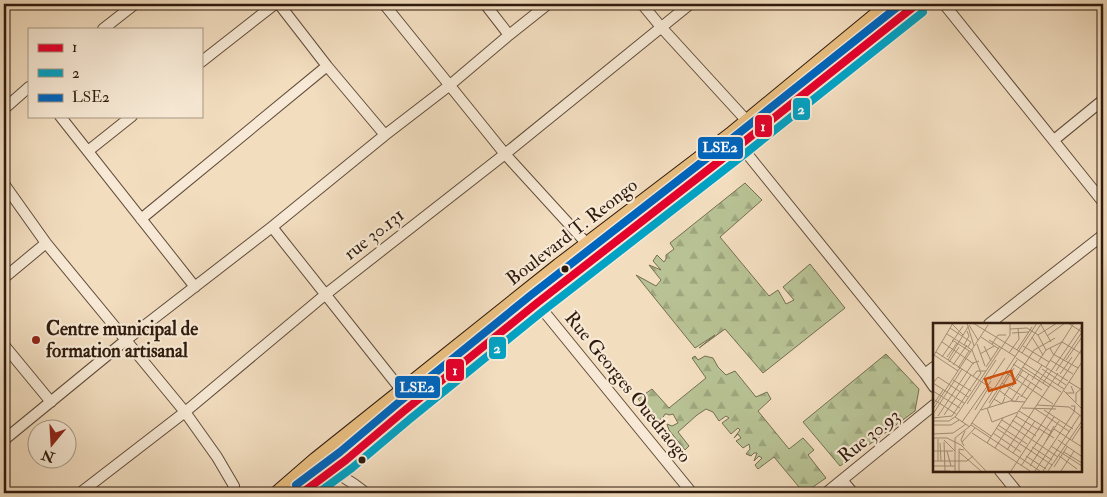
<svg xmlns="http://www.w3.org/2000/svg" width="1107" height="497" font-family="'IM FELL Double Pica',serif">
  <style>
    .forest { fill: url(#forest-firs); stroke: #746e50 }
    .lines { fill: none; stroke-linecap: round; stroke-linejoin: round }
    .street-casing { stroke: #604c3a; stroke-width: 12 }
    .primary-casing { stroke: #2f1b0d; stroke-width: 17 }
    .street { stroke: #f7e9d5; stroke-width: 10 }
    .primary { stroke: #e9be80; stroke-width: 15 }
    .bus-1-casing { stroke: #f7e9d5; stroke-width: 11 }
    .bus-2-casing { stroke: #f7e9d5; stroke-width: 11 }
    .bus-3-casing { stroke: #f7e9d5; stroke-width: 11 }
    .bus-1 { stroke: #e4002b; stroke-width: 8 }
    .bus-2 { stroke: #02a2c4; stroke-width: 8 }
    .bus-3 { stroke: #0065bd; stroke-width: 8 }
    .bus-dot { fill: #2f1b0d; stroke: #f7e9d5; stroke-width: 2 }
    .poi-dot { fill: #8f2418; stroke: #f7e9d5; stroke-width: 2 }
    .labels { text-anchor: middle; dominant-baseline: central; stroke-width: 4.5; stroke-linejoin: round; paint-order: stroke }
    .street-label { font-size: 19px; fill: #2f1b0d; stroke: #f7e9d5 }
    .poi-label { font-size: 19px; font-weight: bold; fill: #2f1b0d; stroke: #f7e9d5; text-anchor: start }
    .inset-road { fill: none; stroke: #a48f78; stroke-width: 1 }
    .view { fill: #d6530c; fill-opacity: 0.15; stroke: #d6530c; stroke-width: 2.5 }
    .inset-edge { fill: none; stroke: #2f1b0d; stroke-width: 2.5 }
    .line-badge { stroke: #f7e9d5; stroke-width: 2 }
    .badge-label { font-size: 14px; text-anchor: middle; font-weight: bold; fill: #fff }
  </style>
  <defs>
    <pattern id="forest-firs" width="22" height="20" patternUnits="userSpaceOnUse" patternTransform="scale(1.25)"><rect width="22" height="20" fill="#b8c294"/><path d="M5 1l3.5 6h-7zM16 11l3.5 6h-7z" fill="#9ea67e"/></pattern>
  </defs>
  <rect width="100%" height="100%" fill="#f2ddbf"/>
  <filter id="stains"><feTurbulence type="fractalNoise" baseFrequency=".004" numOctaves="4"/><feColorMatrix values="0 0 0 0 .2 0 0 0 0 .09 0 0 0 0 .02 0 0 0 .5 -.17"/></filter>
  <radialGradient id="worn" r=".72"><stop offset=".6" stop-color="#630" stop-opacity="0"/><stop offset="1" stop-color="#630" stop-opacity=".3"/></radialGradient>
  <path class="forest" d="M745,183l17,17 -42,37 49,59 9,-6 8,14 8,-4 -11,-13 27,-23 35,44 -82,65 -38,-44 -26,19 16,-13 -20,13 -59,-73 20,11 5,-6 -12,-15 12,5 -8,-9 4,-6 7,7 2,-3v-4l8,-6 -4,-6z
    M886,354l33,35 -4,22 -75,55 -37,-44z
    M695,356l3,4 7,-4 8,2 5,9 8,8 9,-4 21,26 11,-5 4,7 -13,12 31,38 14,-11 11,12 -6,5 18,23 -22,15 -30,-36 -16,12 -3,-4 7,-7 -3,-2 -5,5 3,-8h-3l-3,3 -5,-2 4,-5 -1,-5 -6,4 -7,-7 5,-3 -3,-4 -4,4 6,-8 -2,-2 -7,6 -9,-11 7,-5 -3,-2 -7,5 -6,-9 -7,-3 -9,6 -19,17 11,14 -4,4 -16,-20 -2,-6 5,2 6,-3 -5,-9 -4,1 -2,-1h-2l-3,5h-2l-2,3 -20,-23 14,-10 17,19 37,-30 -14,-20z"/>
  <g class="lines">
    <g class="street-casing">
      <path id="street" d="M279,4l48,62 58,69
        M384,4l121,150 83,91
        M485,4l24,31
        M642,4l19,23 86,94
        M944,4l159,198
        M103,29l32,-25
        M201,62l74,-58
        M4,109l25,-22
        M60,116l135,171
        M1054,140l49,-40
        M740,145l185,229 9,13
        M88,151l44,-35
        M4,184l42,59 139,169 32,45 17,29 -2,5 -2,2
        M141,219l186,-153
        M272,227l130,164
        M4,278l42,-35
        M537,303l155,190
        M989,324l114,-89
        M4,345l47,57
        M925,374l9,-7
        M4,440l122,-100 146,-113 113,-92 65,-50 59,-50 39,-31
        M316,460l38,24 12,9
        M1000,471l18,22
        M842,480l11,13
        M80,493l105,-81 141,-118 179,-140 185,-150
        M826,493l108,-88"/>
    </g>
    <g class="primary-casing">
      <path id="primary" d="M278,493l38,-33 243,-194 172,-131 159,-131
        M302,493l44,-33 58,-49 133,-108 203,-158 177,-141"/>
    </g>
    <use href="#street" class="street"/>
    <use href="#primary" class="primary"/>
    <g class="bus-1-casing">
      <path id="bus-1" d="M302,493l44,-33 58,-49 133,-108 203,-158 177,-141"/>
    </g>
    <g class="bus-2-casing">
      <path id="bus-2" d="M318,493l34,-25 58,-49 133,-108 203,-158 177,-141"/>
    </g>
    <g class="bus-3-casing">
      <path id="bus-3" d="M296,485l44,-33 58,-49 133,-108 203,-158 167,-133"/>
    </g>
    <use href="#bus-1" class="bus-1"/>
    <use href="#bus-2" class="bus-2"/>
    <use href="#bus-3" class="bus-3"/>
  </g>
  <g class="bus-dot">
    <circle cx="565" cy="269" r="4.5"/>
    <circle cx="362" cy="460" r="4.5"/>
  </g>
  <circle class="poi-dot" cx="36" cy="340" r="5"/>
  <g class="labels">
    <g class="street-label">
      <text transform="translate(572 232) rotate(-38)">Boulevard T. Reongo</text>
      <text transform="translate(374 234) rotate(-38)">rue 30.131</text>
      <text transform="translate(628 387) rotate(51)">Rue Georges Ouedraogo</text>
      <text transform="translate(869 436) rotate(-39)">Rue 30.93</text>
    </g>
    <g class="poi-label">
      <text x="46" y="329">Centre municipal de<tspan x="46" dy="22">formation artisanal</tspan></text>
    </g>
  </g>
  <g transform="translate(933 323)">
    <rect width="149" height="149" fill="#f2ddbf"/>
    <path class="inset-road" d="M20,0l-19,32 24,16M34,0l7,23M40,0l95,58M107,0l11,19M19,1l11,11M36,2l9,15M17,5l21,14 -3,5M94,5l11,7 8,15M77,6l17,-1M79,10l17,-1M14,11l25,16 9,23M105,12l19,-12M114,13l18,-13M48,14l18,12M99,14l11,18M19,17l19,12M56,17l27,17M9,19l32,22M44,21l8,22M59,21l6,-9h8M31,22l5,-9 -2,-5M51,23l7,15M90,23l26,16M117,25l3,6 25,14M84,27l15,-23M3,29l58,38M76,30l10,-14 -1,-11M89,30l19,-29M47,31l14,-8M9,34l21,-31M14,34l10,-14M83,35l48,31M15,37l20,-33M117,37l23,14M133,37l16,-23M16,39l10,-15M105,39l8,-12 16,-8 20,12M80,41l36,23M20,42l14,-20M53,44l14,-21M90,44l38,25M113,44l28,-44M25,45l11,-17M109,46l24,16M74,48l1,3 45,30M123,48l26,-39 -14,-9M85,51l24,16M127,51l12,-17M40,53l4,-5h9M20,57l18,11M57,57l15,-22M99,57l10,-15M136,59l13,8M0,60l5,-6 30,20M0,60l31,20M69,60l25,16M110,60l39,-57M125,62l24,-36M79,64l11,-17M0,68l27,17M67,68l15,11 4,-6M131,68l18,18M133,70h8l-3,-7M71,73l30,-46 21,-12M88,74l10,-15M0,76l23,15M61,76l8,5 3,-7M78,78l18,-27M143,79v-9l6,-5M56,80l28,-43M34,81l29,-44M0,82l10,-15M104,82l32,2 13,10M56,84l25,-39M54,85l5,14 26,-10 30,-44M89,85l34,1M101,85l36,24M0,86l55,-84M42,87l14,-23M48,87l29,-9 15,1M111,87l29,19M86,88l33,21M0,91l29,-45M11,92l27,-40M5,93l35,-53 6,-2M83,93l23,14M22,94l15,10M0,95l19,-2 29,-43M69,97l56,37M79,97l24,16M0,98h16l7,-5 54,-81v-12M29,99l29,-41M39,100l19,13M0,102h18l8,-5M38,102l69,46M65,102l29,19M63,105l56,37M105,105l16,10M121,106l28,18M39,110l58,38M60,110l28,19M0,111l20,-1 13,-9M0,115h14l14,7 25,26M11,117l11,11M125,117l23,16M139,117l10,-15M113,118l8,-15M11,119l1,29M29,119l13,-14M7,120l1,18M54,120l16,-25M31,123l-3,-6 4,-9M118,123l31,20M99,124l20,13M62,125l23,-35M74,127l51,-77M0,128h20M14,128l4,15M26,129l22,19M131,129l18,11M80,130l22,-32M125,132l19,14M93,133l20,13M5,138v-22M0,141v-3h34l6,-5M0,143h22M88,143l33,-49M97,143l29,-45M121,144l13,-20M0,148h17M22,148v-33l15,-12 67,-103M26,148v-22l5,1M78,148l71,-109M102,148l39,-59 1,-6h-4M110,148l37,-56M115,148l34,-50M128,148l13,-20"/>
    <path class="view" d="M78,48l4,12 -26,8 -4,-12z"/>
    <rect width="149" height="149" class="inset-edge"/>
  </g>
  <g class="line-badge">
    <rect x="792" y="97" width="19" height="24" rx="5" fill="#02a2c4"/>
    <rect x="754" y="114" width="19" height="24" rx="5" fill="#e4002b"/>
    <rect x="697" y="136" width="47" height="24" rx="5" fill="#0065bd"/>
    <rect x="488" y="336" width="19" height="24" rx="5" fill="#02a2c4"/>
    <rect x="445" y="358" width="20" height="24" rx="5" fill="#e4002b"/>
    <rect x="394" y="375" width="47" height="24" rx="5" fill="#0065bd"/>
  </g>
  <g class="badge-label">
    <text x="801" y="114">2</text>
    <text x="763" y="131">1</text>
    <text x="720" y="152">LSE2</text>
    <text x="497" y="353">2</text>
    <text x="455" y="375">1</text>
    <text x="417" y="392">LSE2</text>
  </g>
  <rect width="1107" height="497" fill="none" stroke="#f2ddbf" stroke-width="20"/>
  <rect x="5" y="5" width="1097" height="487" fill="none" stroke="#2f1b0d" stroke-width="2.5"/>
  <rect x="10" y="10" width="1087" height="477" fill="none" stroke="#2f1b0d"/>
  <rect x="28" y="28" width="175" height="90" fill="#f7e9d5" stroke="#a79785"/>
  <rect x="38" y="44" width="25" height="8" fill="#e4002b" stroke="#a79785"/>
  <text x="72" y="52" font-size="15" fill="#2f1b0d">1</text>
  <rect x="38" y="69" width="25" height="8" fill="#02a2c4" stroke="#a79785"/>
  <text x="72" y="78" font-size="15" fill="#2f1b0d">2</text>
  <rect x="38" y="94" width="25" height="8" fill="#0065bd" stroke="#a79785"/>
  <text x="72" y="102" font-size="15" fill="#2f1b0d">LSE2</text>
  <g transform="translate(52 444) rotate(198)"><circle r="24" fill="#f7e9d5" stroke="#a79785"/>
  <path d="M0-4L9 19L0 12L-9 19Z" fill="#8f2418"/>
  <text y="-8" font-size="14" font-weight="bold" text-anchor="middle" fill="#2f1b0d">N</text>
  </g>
  <rect width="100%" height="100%" filter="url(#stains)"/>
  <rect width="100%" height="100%" fill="url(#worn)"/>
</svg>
